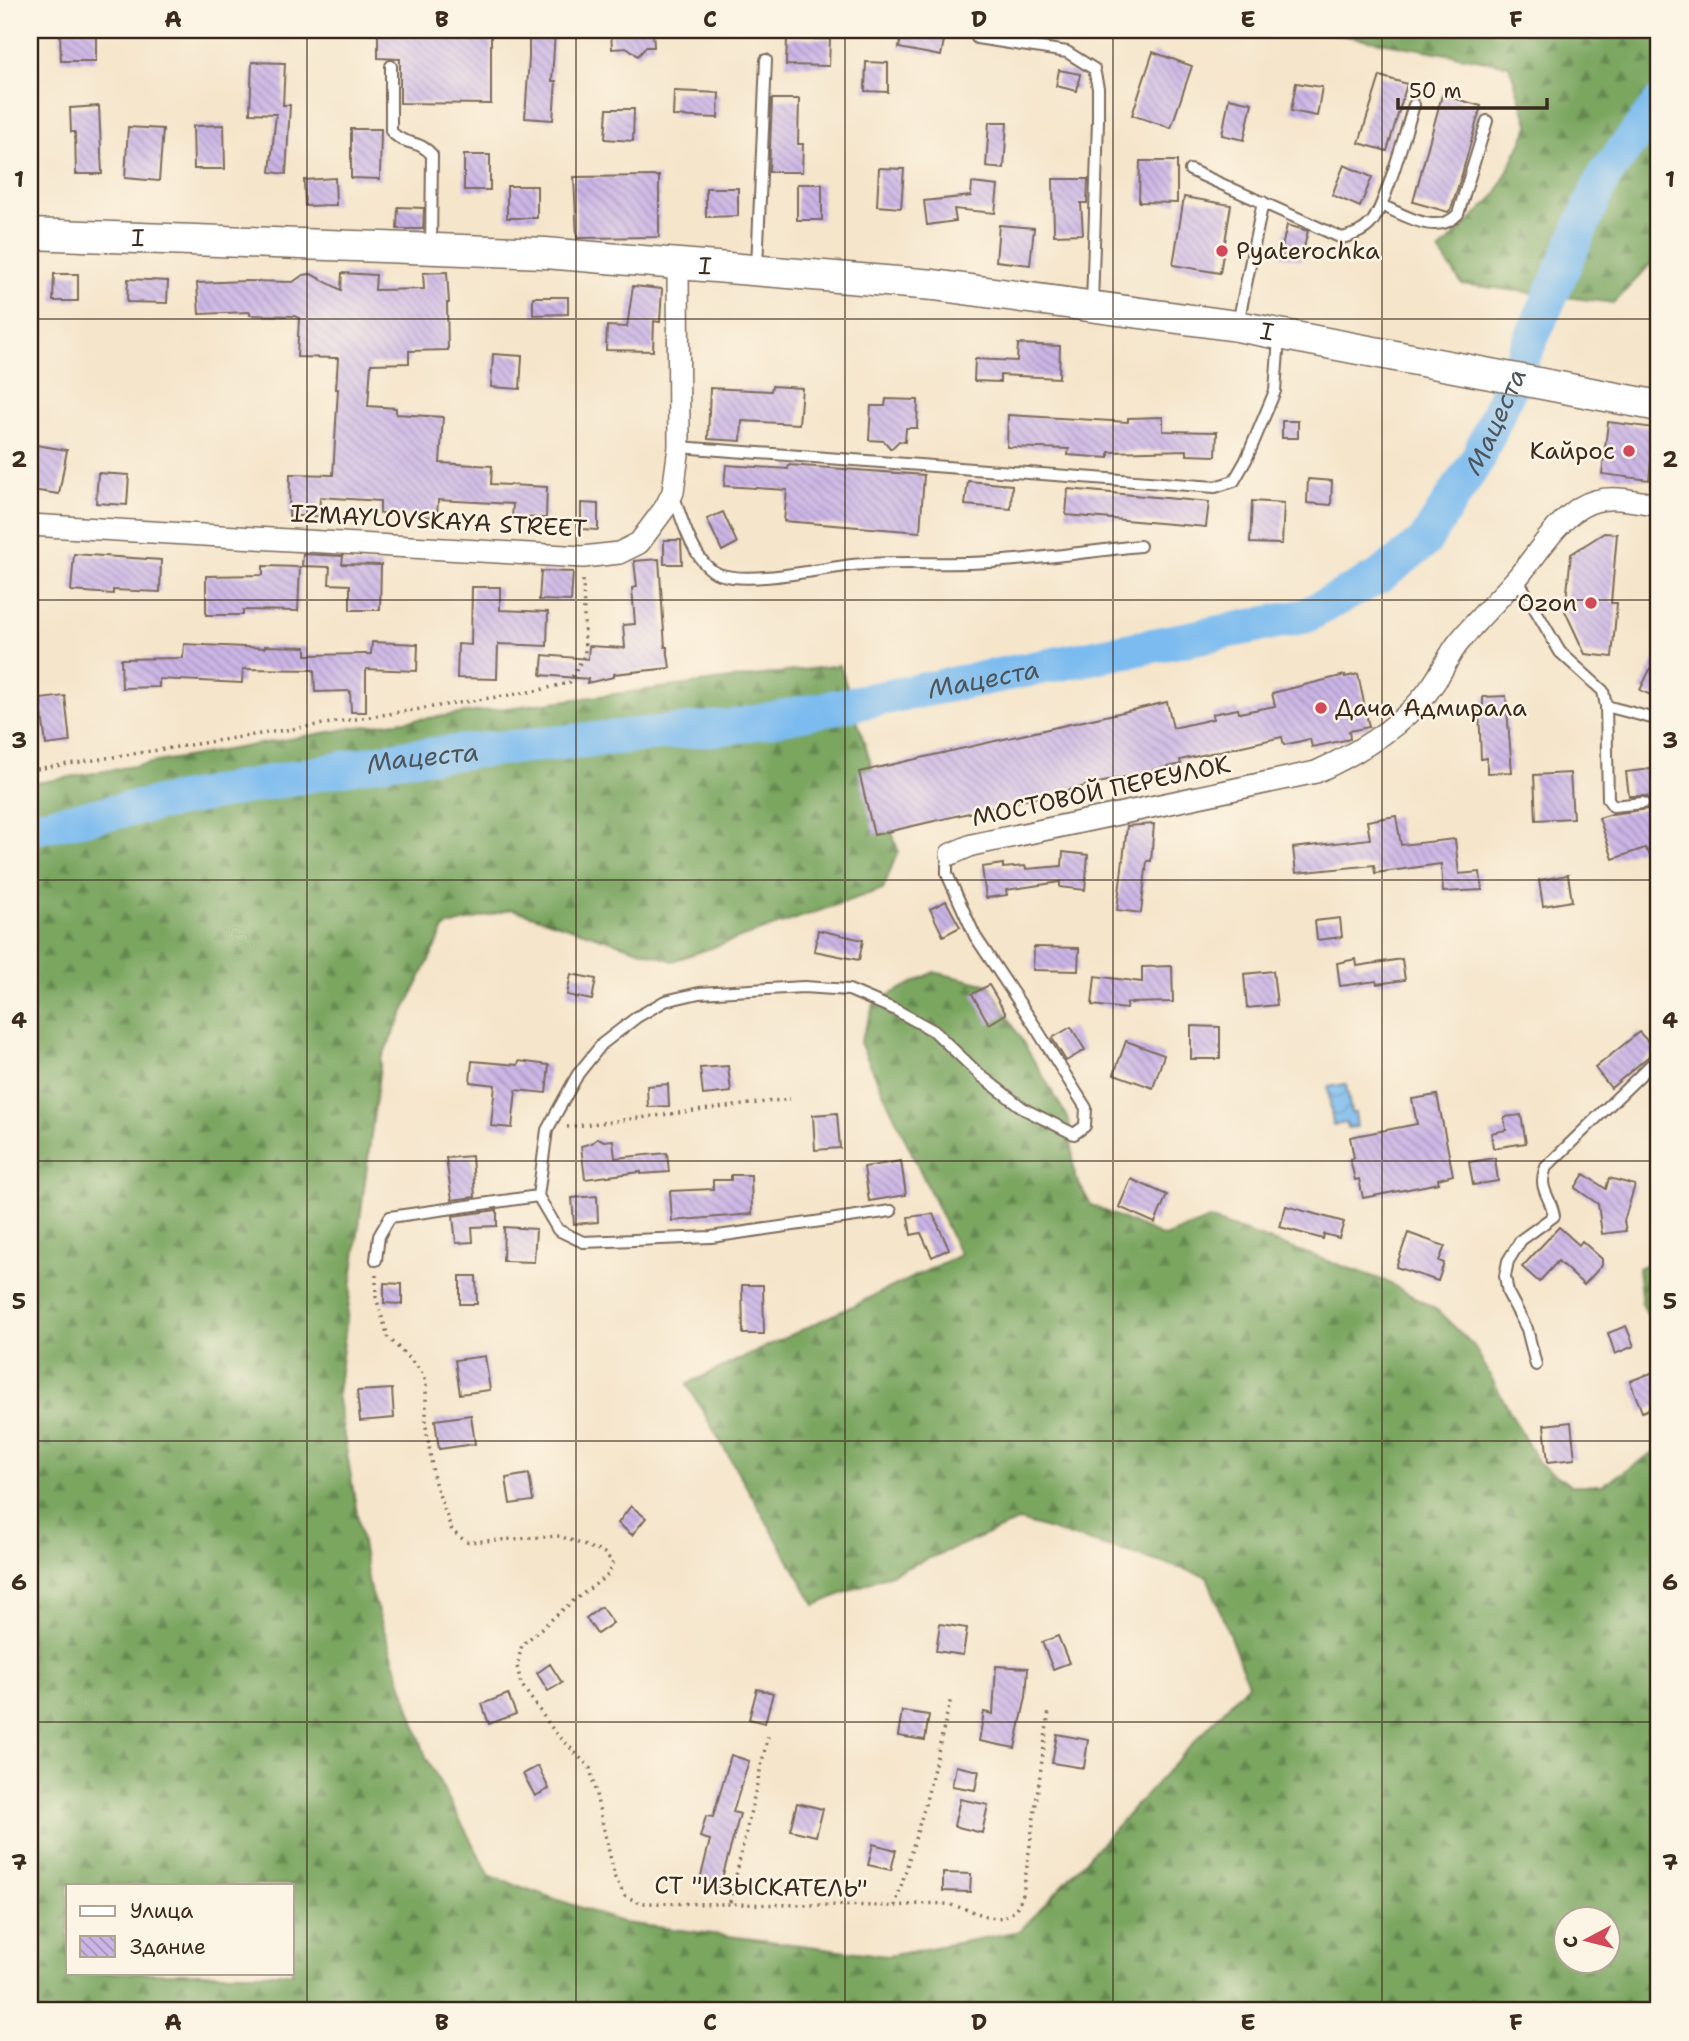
<svg xmlns="http://www.w3.org/2000/svg" width="1689" height="2041" font-family="'Shantell Sans',sans-serif">
  <style>
    .forest { fill: url(#forest-firs); stroke: #5a683f; stroke-width: 2; fill-rule: evenodd }
    .water { fill: url(#water-waves); stroke: #5b7286; stroke-width: 2 }
    .lines { fill: none; stroke-linecap: round; stroke-linejoin: round }
    .river { stroke: #7bbbef; stroke-width: 35 }
    .building { fill: url(#building-back-hatch) }
    .lane-casing { stroke: #7c6b5b; stroke-width: 14 }
    .street-casing { stroke: #7c6b5b; stroke-width: 24 }
    .secondary-casing { stroke: #7c6b5b; stroke-width: 33 }
    .path { stroke: #7c6b5b; stroke-width: 3.5; stroke-dasharray: 2 5; stroke-linecap: butt }
    .lane { stroke: #fff; stroke-width: 10 }
    .street { stroke: #fff; stroke-width: 21 }
    .secondary { stroke: #fff; stroke-width: 30 }
    .grid { fill: none; stroke: #3b2a1e; stroke-width: 2; stroke-opacity: 0.55 }
    .poi-dot { fill: #d1495b; stroke: #fcf5e5; stroke-width: 2.5 }
    .labels { text-anchor: middle; dominant-baseline: central; stroke-width: 5; stroke-linejoin: round; paint-order: stroke }
    .street-label { font-size: 24px; fill: #3b2a1e; stroke: #fcf5e5 }
    .poi-label { font-size: 24px; fill: #3b2a1e; stroke: #fcf5e5; text-anchor: start }
    .water-label { font-size: 26px; font-style: italic; fill: #4e565d; stroke: #fcf5e5 }
    .neatline { fill: none; stroke: #3b2a1e; stroke-width: 2.5 }
    .grid-label { font-size: 23px; text-anchor: middle; font-weight: bold; fill: #3b2a1e }
  </style>
  <defs>
    <pattern id="forest-firs" width="22" height="20" patternUnits="userSpaceOnUse" patternTransform="scale(1.75)"><rect width="22" height="20" fill="#7aa660"/><path d="M5 1l3.5 6h-7zM16 11l3.5 6h-7z" fill="#65874f"/></pattern>
    <pattern id="water-waves" width="16" height="10" patternUnits="userSpaceOnUse" patternTransform="scale(1.75)"><rect width="16" height="10" fill="#7bbbef"/><path d="M0 5q4-4 8 0t8 0" fill="none" stroke="#6698c1"/></pattern>
    <pattern id="building-back-hatch" width="6" height="6" patternUnits="userSpaceOnUse" patternTransform="scale(1.75)"><rect width="6" height="6" fill="#cbb5e6"/><path d="M-1 5l2 2M0 0l6 6M5-1l2 2" fill="none" stroke="#a693ba"/></pattern>
  </defs>
  <rect width="100%" height="100%" fill="#fcf5e5"/>
  <filter id="ink" filterUnits="userSpaceOnUse"><feTurbulence type="fractalNoise" baseFrequency=".0143" numOctaves="2"/><feDisplacementMap in="SourceGraphic" scale="14" xChannelSelector="R" yChannelSelector="G"/><feConvolveMatrix kernelMatrix="1 2 1 2 8 2 1 2 1" color-interpolation-filters="sRGB"/></filter>
  <filter id="wash" filterUnits="userSpaceOnUse"><feTurbulence type="fractalNoise" baseFrequency=".00686" numOctaves="4" result="noise"/><feDisplacementMap in="SourceGraphic" scale="28" xChannelSelector="R" yChannelSelector="G"/><feGaussianBlur stdDeviation="1.57" result="paint"/><feColorMatrix in="noise" values="0 0 0 0 0 0 0 0 0 0 0 0 0 0 0 0 0 1.4 0 .05"/><feComposite in="paint" operator="in"/></filter>
  <g filter="url(#wash)">
    <rect width="100%" height="100%" fill="#f5e5cb"/>
    <path class="forest" d="M1313,30h346v225l-45,48 -152,-19 -23,-33 57,-56 33,-69 -20,-61z
      M840,665l58,186 -15,38 -210,72 -161,-52 -67,18 -64,132 -44,335 32,191 57,172 64,119 134,47 264,33 132,-25 228,-247 -41,-108 -187,-55 -205,84 -128,-221 273,-129 -100,-212 15,-41 59,-30 55,13 80,135 6,57 16,28 73,32 45,-18 176,62 52,29 37,36 64,117 32,22h32l57,-35v561h-1629v-1227l328,-57zM68,1885h224v88h-224zM1566,1918h42v42h-42z
      M1659,1258v81l-17,-36 -4,-35z"/>
    <path class="water" d="M1346,1084l5,29h4l2,14 -9,1 -1,-5 -14,2 -5,-38z"/>
    <g class="lines">
      <path class="river" id="s1" d="M30,828l369,-70 338,-32 568,-110 75,-40 44,-34 53,-82 127,-284 55,-72"/>
    </g>
    <g id="blocks">
      <path class="building" d="M60,30h36v31h-35z
        M378,30h64v4h49v70l-91,-1v-44l-22,-1z
        M529,30h26l-3,51h4l-3,39 -28,-2 4,-60z
        M611,30h42l1,17h-8l-8,9 -10,-8 -16,1z
        M902,30h44l-5,26 -42,-8z
        M787,38l43,1 -1,27 -43,-1z
        M1153,52l39,14 -21,62 -39,-13z
        M252,62l33,1 -2,42h7l-4,69 -16,-2 6,-58 -26,-1z
        M866,62l22,1v29l-23,-1z
        M1059,70l21,4 -3,17 -21,-5z
        M1380,76l27,8 -20,67 -28,-8z
        M1296,83l26,4 -5,29 -26,-5z
        M674,91l45,2 -1,25 -45,-2z
        M1442,95l39,11 -19,68 -11,35 -3,3 -35,-10z
        M1229,98l23,5 -8,37 -22,-5z
        M772,99h27l-1,45h5l-1,28h-33z
        M99,106l3,68h-26l-1,-42h-4l-1,-24z
        M607,109h27l-1,32 -28,-2z
        M989,122h18l-3,47 -18,-2z
        M224,125l1,44h-31l-1,-43z
        M128,127l35,2 -4,52 -34,-3z
        M351,129h30l-1,50 -29,-1z
        M464,155h26v35h-26z
        M1140,161h37v42l-38,-1z
        M1344,165l28,12 -12,30 -28,-12z
        M879,168l25,1 -3,39 -24,-2z
        M659,176v61l-82,1 -3,-61z
        M335,178l1,27 -31,1 -1,-26z
        M1053,179h35l-1,24h-6l2,31 -29,1z
        M972,183l26,3 -3,27 -41,-4 2,12 -29,4 -3,-24 47,-5z
        M797,184h25v36h-25z
        M507,186h30v32h-30z
        M706,188h32v28l-32,1z
        M1184,197l47,8 -11,68 -47,-8z
        M398,207l26,1 -1,21h-26z
        M999,225l35,3 -4,37 -34,-4z
        M1287,225l21,6 -7,29 -21,-4z
        M447,272l2,31h-2l1,47 -39,1v12l-38,1 -3,42 28,2v6l47,3 -3,46 52,3 -1,18 56,3 -1,31 -34,-1 1,-13 -75,-4 -1,17 -57,-4v-12l-60,-4 -1,19h-30l1,-42 43,1 5,-86h-2l2,-31 -41,-1 2,-39 -5,-2 -44,-1v-3l-51,2 -2,-31 49,-2 47,1 10,-7 8,-1 30,16 1,-17 34,2 -1,15 49,-1 -1,-16z
        M54,274h24v27h-25z
        M128,279l40,2 -1,22 -40,-1z
        M633,286l29,3 -2,33 -6,-1 -1,30 -47,-1 1,-24 20,1z
        M533,297h35v17l-35,1z
        M1018,344l42,2 -1,32 -59,-3v7l-26,-1 1,-22 42,2z
        M493,354l29,2 -2,33 -29,-2z
        M772,386l30,2 -3,36 -57,-3 -1,20 -33,-2 2,-51 61,3z
        M886,399l32,1 -1,28h-11l-1,14 -6,-1 -8,8 -7,-8 -15,-1 2,-34h14z
        M1008,415l120,7v-4l35,-1v14l54,1 -1,24 -29,-1v-5l-78,2v6l-41,-3 1,-6 -62,-2z
        M1282,421h16v17h-16z
        M1608,422l47,6 -6,52 -47,-6z
        M30,444l37,6 -8,44 -20,-3 -9,2z
        M726,465l62,4 1,-4 135,10 -4,57 -136,-11 3,-31 -63,-4z
        M98,473l31,2 -2,30 -31,-2z
        M1308,479l24,2 -1,24 -24,-2z
        M968,481l44,4 -1,24 -46,-4z
        M1068,489l141,13 -3,25 -140,-12z
        M1252,501l32,2 -2,41 -32,-1z
        M581,503l17,1v26l-17,-1z
        M723,512l14,31 -15,8 -15,-32z
        M1604,533l13,1 -6,69h6l-5,54 -27,-3 -20,-43 6,-57z
        M664,540h17l1,24h-18z
        M74,554l87,6 -1,32 -47,-2v4l-42,-3z
        M303,554l40,2 -1,8 39,1 -1,45h-30v-25l-21,-1 1,-17 -28,-1z
        M659,559l6,88h2l3,21 -56,6v3l-27,6 1,-4 -47,-4 2,-20 45,4 1,-13 36,2 -2,-23 12,-1 -3,-36 5,-1 -3,-26z
        M263,566l37,1 -2,44 -55,-1v5h-37v-39l57,-1z
        M541,571l32,1 -2,29 -32,-1z
        M472,587h28v23l48,2 -1,34 -49,-2 -1,35 -40,-1 1,-34 13,1z
        M372,642l46,2 -1,27 -51,-2v43h-15l-1,-21 -35,1 -1,-22 -71,-1 -1,14 -83,-4v8l-37,1 -1,-29 62,-1 1,-14 81,4v-2l41,1v8l60,-1h5z
        M1659,651v48l-19,-9z
        M1358,674l11,53 -20,4 1,8 -38,8 -2,-8 -26,6 -2,-8 -102,23 1,4 -307,71 -15,-63 308,-70 6,26 40,-9 -1,-5 26,-5 1,4 36,-7 -3,-13 73,-18v2z
        M65,696l5,46 -24,3 -6,-46z
        M1506,696l6,76 -25,1v-15l-6,1 -2,-54h4v-8z
        M1659,768v27l-7,1 7,23v47l-14,-18 -32,11 -14,-41 13,-4 36,-5 3,-7 -4,-6h-18l-3,-24z
        M1570,773l3,45 -37,2 -2,-45z
        M1396,816l5,29 54,-6 4,35 21,-2 2,18 -39,2 -2,-28 -66,9 -1,-8 -78,8 -3,-25 77,-9 -3,-18z
        M1154,824l-3,37h-4l-6,52 -24,-3 10,-84z
        M1063,852l25,3 -3,35 -25,-3v-5l-54,8 1,5 -21,3 -4,-31 21,-3v4l22,-2 1,3 36,-3z
        M1568,875l4,26 -29,5 -4,-26z
        M946,901l14,26 -17,9 -13,-27z
        M1340,918l2,19 -25,3 -2,-19z
        M818,930l45,10 -4,20 -45,-9z
        M1034,947l45,1 -1,23 -45,-1z
        M1356,959l1,7 45,-7 3,21 -28,4 -1,-3 -36,5 -3,-23z
        M1172,966l1,36 -46,1 -1,6 -34,-4 3,-29 47,6v-15z
        M1273,971l4,34 -30,3 -3,-34z
        M571,974l25,5 -4,21 -25,-5z
        M989,985l17,29 -17,10 -17,-30z
        M1191,1026l29,1v32h-29z
        M1071,1027l14,23 -19,11 -14,-23z
        M1639,1032l17,18 -45,38 -16,-20z
        M1126,1041l38,14 -11,33 -39,-14z
        M472,1061l46,4 1,-4 30,4 -3,28 -30,-3 -4,38 -21,-2 4,-41 -25,-3z
        M728,1066l3,26 -28,3 -3,-27z
        M668,1084l1,22 -21,1 -1,-21z
        M1437,1095l16,80 -15,4 1,4 -76,15 -4,-19 -4,1 -5,-21 4,-1 -4,-21 67,-13 -5,-25z
        M837,1113l3,35 -25,2 -2,-35z
        M1521,1115l5,28 -33,5 -2,-15 15,-3 -2,-13z
        M598,1138l6,3 9,-1 2,18 52,-5 2,19 -28,2v-2l-56,7 -4,-33 11,-3z
        M472,1156l3,41 -23,3 -6,-42z
        M1495,1158l3,23 -25,4 -4,-23z
        M901,1161l5,34 -37,6 -5,-34z
        M1584,1174l22,15 3,-11 26,7 -11,36 2,10 -24,3 -4,-30 -23,-16z
        M731,1175h20l1,39 -80,7 -2,-30 43,-2v-9h18z
        M1131,1179l36,16 -12,28 -36,-16z
        M597,1196l1,26 -24,2 -2,-26z
        M1286,1206l58,16 -5,16 -15,-4 -1,5 -43,-12z
        M497,1210v16l-25,1 1,15 -17,1 -3,-27z
        M933,1214l16,35 -17,8 -11,-24 -10,2 -3,-18z
        M504,1227l32,2 -2,33 -31,-1z
        M1559,1227l20,18 3,-4 20,18v6l-18,20 -26,-24 -19,21 -17,-15z
        M1408,1233l37,13 -6,15 5,2 -6,18 -42,-14z
        M460,1276h16l1,28h-17z
        M384,1283l18,1v20l-18,-1z
        M742,1285h21l1,49h-21z
        M1626,1326l8,20 -19,8 -7,-21z
        M485,1356l5,34 -30,4 -5,-34z
        M1659,1370v35l-17,7 -12,-31z
        M392,1389l2,29 -34,3 -3,-30z
        M471,1415l4,29 -36,5 -4,-29z
        M1571,1422l4,37 -27,3 -4,-37z
        M529,1474l4,27 -23,3 -4,-26z
        M631,1506l15,12 -14,17 -14,-12z
        M601,1607l12,16 -16,11 -11,-16z
        M940,1624l27,4 -4,27 -27,-4z
        M1058,1636l11,27 -16,6 -11,-27z
        M550,1664l12,19 -14,8 -11,-18z
        M996,1666l32,2 -2,29 -11,51 -36,-7 5,-29 9,2z
        M757,1689l16,4 -8,30 -16,-4z
        M508,1694l8,20 -27,10 -7,-20z
        M902,1711l27,4 -4,25 -27,-4z
        M1057,1734l31,6 -4,28 -32,-5z
        M731,1755l18,6 -16,51 7,2 -21,75 -20,-5 11,-44 -10,-3 6,-21 7,1z
        M538,1766l11,23 -14,7 -12,-22z
        M956,1766l23,5 -4,19 -23,-4z
        M960,1799l28,6 -6,28 -28,-7z
        M797,1803l26,6 -7,27 -26,-6z
        M873,1844l23,6 -5,20 -23,-5z
        M943,1873l28,1 -1,18 -27,-1z"/>
    </g>
  </g>
  <g filter="url(#ink)">
    <use href="#blocks" fill-opacity="0" stroke="#7c6b5b" stroke-width="2"/>
    <g class="lines">
      <g class="lane-casing">
        <path id="lane" d="M977,38l90,14 27,17 4,19v33l-6,184
          M391,66v65c12,15 28,8 41,24l-1,93
          M1190,170l152,68c11,-3 21,-6 29,-15 14,-15 35,-94 43,-118
          M1381,205c24,10 56,32 77,9l29,-93
          M757,267l9,-207
          M1238,323l25,-121
          M679,447l536,40 19,-6 12,-21 29,-69 4,-53
          M673,493c8,24 21,72 46,81 30,11 101,-5 133,-9 46,-4 93,0 139,-3 50,-3 99,-11 149,-16
          M1517,578l43,74 43,39 3,15 2,93 5,7 30,-3
          M1606,706l53,14
          M891,1211l-180,26 -128,5 -25,-12 -20,-34 9,-66 31,-56 24,-30 35,-27 28,-16 34,-8 105,-6 45,3 47,20 38,21 46,44 44,34 50,25 11,-8 1,-18 -55,-88 -56,-84 -28,-62v-10l4,-10
          M376,1260l3,-24 11,-19 148,-21
          M1536,1365l-9,-36 -19,-36 -3,-17 3,-15 13,-21 33,-24c-3,-20 -17,-26 -8,-49l113,-110"/>
      </g>
      <g class="street-casing">
        <path id="street" d="M30,525l553,32 36,-4 20,-10 26,-35 8,-16 6,-45 -1,-182
          M951,854l21,-9 344,-73c44,-20 91,-48 118,-89 9,-13 15,-29 25,-41 18,-23 39,-42 58,-64 19,-22 39,-56 64,-71 24,-15 52,-6 78,-2"/>
      </g>
      <g class="secondary-casing">
        <g id="secondary">
          <path id="s2" d="M30,234l515,19 389,32 303,41 422,80"/>
        </g>
      </g>
      <path class="path" d="M1652,481l5,-51
        M30,770l505,-79 34,-8 16,-29 -2,-77
        M567,1127l223,-28
        M376,1275v22l12,40 32,33 6,11v45l8,54 18,51 15,11 93,-6 44,17 9,9 -5,13 -35,26 -51,44 -5,21 4,18 33,47 36,37 25,110 10,18 15,7 255,3c19,-1 41,-5 60,0 29,7 54,28 68,-12l26,-183
        M730,1902l38,-166
        M895,1906l29,-97 27,-111"/>
      <use href="#lane" class="lane"/>
      <use href="#street" class="street"/>
      <use href="#secondary" class="secondary"/>
    </g>
  </g>
  <path class="grid" d="M307,30v1981M576,30v1981M845,30v1981M1113,30v1981M1382,30v1981M30,319h1629M30,600h1629M30,880h1629M30,1161h1629M30,1441h1629M30,1722h1629"/>
  <g class="poi-dot">
    <circle cx="1222" cy="251" r="7"/>
    <circle cx="1629" cy="451" r="7"/>
    <circle cx="1591" cy="603" r="7"/>
    <circle cx="1321" cy="708" r="7"/>
  </g>
  <g class="labels">
    <g class="street-label">
      <text stroke="none"><textPath href="#s2" startOffset="108">I</textPath></text>
      <text stroke="none"><textPath href="#s2" startOffset="676">I</textPath></text>
      <text stroke="none"><textPath href="#s2" startOffset="1242">I</textPath></text>
      <text transform="translate(439 521) rotate(3)">IZMAYLOVSKAYA STREET</text>
      <text transform="translate(1101 791) rotate(-12)">МОСТОВОЙ ПЕРЕУЛОК</text>
      <text transform="translate(761 1887) rotate(1)">СТ "ИЗЫСКАТЕЛЬ"</text>
    </g>
    <g class="poi-label">
      <text x="1236" y="251">Pyaterochka</text>
      <text x="1615" y="451" text-anchor="end">Кайрос</text>
      <text x="1577" y="603" text-anchor="end">Ozon</text>
      <text x="1335" y="708">Дача Адмирала</text>
    </g>
    <g class="water-label">
      <text stroke="none"><textPath href="#s1" startOffset="1575">Мацеста</textPath></text>
      <text stroke="none"><textPath href="#s1" startOffset="966">Мацеста</textPath></text>
      <text stroke="none"><textPath href="#s1" startOffset="399">Мацеста</textPath></text>
    </g>
  </g>
  <rect width="1689" height="2041" fill="none" stroke="#fcf5e5" stroke-width="77"/>
  <rect x="66" y="1884" width="228" height="91" fill="#fcf5e5" stroke="#afa495" stroke-width="2"/>
  <rect x="80" y="1906" width="35" height="10" fill="#ffffff" stroke="#afa495" stroke-width="2"/>
  <text x="130" y="1918" font-size="21" fill="#3b2a1e">Улица</text>
  <rect x="80" y="1936" width="35" height="21" fill="url(#building-back-hatch)" stroke="#afa495" stroke-width="2"/>
  <text x="130" y="1954" font-size="21" fill="#3b2a1e">Здание</text>
  <g transform="translate(1587 1940) rotate(263)"><circle r="33" fill="#fcf5e5" stroke="#afa495" stroke-width="2"/>
  <path d="M0-5L12 26L0 18L-12 26Z" fill="#d1495b"/>
  <text y="-10" font-size="19" font-weight="bold" text-anchor="middle" fill="#3b2a1e">С</text>
  </g>
  <path d="M1398 98v10h149v-10" fill="none" stroke="#3b2a1e" stroke-width="3.5"/>
  <text x="1409" y="98" font-size="21" fill="#3b2a1e" stroke="#fcf5e5" stroke-width="5" paint-order="stroke">50 m</text>
  <rect x="38" y="38" width="1612" height="1964" class="neatline"/>
  <g class="grid-label">
    <text x="173" y="27">A</text>
    <text x="442" y="27">B</text>
    <text x="710" y="27">C</text>
    <text x="979" y="27">D</text>
    <text x="1248" y="27">E</text>
    <text x="1516" y="27">F</text>
    <text x="19" y="187">1</text>
    <text x="1670" y="187">1</text>
    <text x="19" y="467">2</text>
    <text x="1670" y="467">2</text>
    <text x="19" y="748">3</text>
    <text x="1670" y="748">3</text>
    <text x="19" y="1028">4</text>
    <text x="1670" y="1028">4</text>
    <text x="19" y="1309">5</text>
    <text x="1670" y="1309">5</text>
    <text x="19" y="1590">6</text>
    <text x="1670" y="1590">6</text>
    <text x="19" y="1870">7</text>
    <text x="1670" y="1870">7</text>
    <text x="173" y="2030">A</text>
    <text x="442" y="2030">B</text>
    <text x="710" y="2030">C</text>
    <text x="979" y="2030">D</text>
    <text x="1248" y="2030">E</text>
    <text x="1516" y="2030">F</text>
  </g>
</svg>
